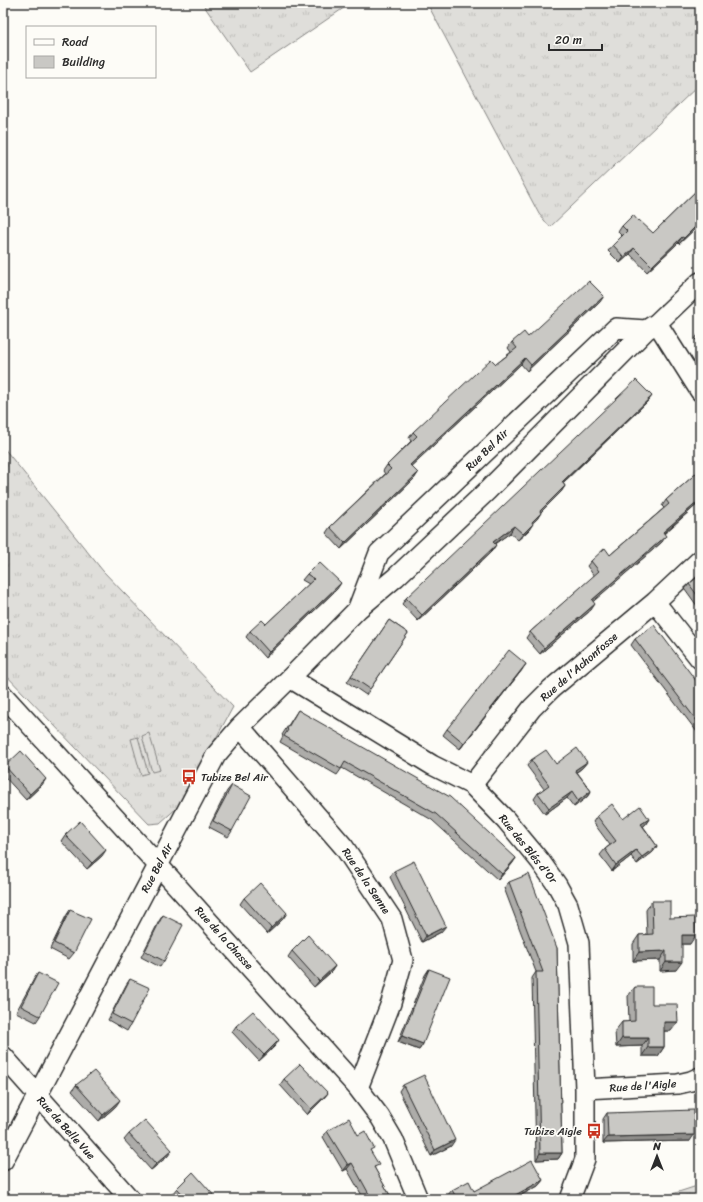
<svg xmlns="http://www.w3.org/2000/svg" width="703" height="1202" font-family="Sriracha,sans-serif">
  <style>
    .grass { fill: url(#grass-tufts); stroke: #858482 }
    .garden { fill: #dfdeda; stroke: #858482 }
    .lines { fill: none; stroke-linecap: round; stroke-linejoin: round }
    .street-casing { stroke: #2b2b2b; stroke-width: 22 }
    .street { stroke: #fdfcf7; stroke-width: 19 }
    .wall { fill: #adaca9; stroke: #2b2b2b }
    .shaded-wall { fill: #8d8c89; stroke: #2b2b2b }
    .building { fill: #c9c8c4; stroke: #2b2b2b }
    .labels { text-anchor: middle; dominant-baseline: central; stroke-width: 3.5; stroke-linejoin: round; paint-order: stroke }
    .street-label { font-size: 11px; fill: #2b2b2b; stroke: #fdfcf7 }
    .poi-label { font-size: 11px; fill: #2b2b2b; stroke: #fdfcf7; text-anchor: start }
  </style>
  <defs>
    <pattern id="grass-tufts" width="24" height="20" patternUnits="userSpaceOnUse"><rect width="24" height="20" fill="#dfdeda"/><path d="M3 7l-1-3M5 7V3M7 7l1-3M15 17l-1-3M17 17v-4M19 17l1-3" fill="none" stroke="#c0bfbb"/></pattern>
  </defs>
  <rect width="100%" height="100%" fill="#fdfcf7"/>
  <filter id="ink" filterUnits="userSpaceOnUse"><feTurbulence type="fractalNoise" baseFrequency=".025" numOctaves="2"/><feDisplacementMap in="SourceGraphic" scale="8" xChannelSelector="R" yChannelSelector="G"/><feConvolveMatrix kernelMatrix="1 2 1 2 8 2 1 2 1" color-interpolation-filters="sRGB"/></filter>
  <g filter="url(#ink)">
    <path class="grass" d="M202,3h149l-101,69z
      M427,3h273v81l-150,143 -11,-13z
      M3,447l100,124 130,136 -54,99 -19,17 -11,1 -146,-152z
      M700,1185v14h-43z"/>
    <path class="garden" d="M149,733l11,37 -8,2 -10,-36z
      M138,737l10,36 -7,2 -10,-36z"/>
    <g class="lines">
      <g class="street-casing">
        <path id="street" d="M657,323l43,68
          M655,602l45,57
          M358,608l21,-55 237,-225 30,2
          M290,678l142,87 40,20 34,35 34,41 17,24 11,20 11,38 6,146v70l-15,40
          M3,695l155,170 200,223 22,29 13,22 25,60
          M240,727l104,120 48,72 11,41 -12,43 -33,85
          M472,785l60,-77 19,-19 104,-87 45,-42
          M3,1056l127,143
          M585,1089l93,-5 13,-3 9,-4
          M3,1161l213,-406 24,-28 50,-49 68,-69 38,-32 91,-86 159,-161 11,-7 43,-41"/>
      </g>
      <use href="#street" class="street"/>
    </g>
    <path class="wall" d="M700,187v37l-21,20 -1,-1 -31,29 -17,-18 -10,9 -12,-12 5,-6 9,-9 -4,-4 4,-6 16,-5 15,12z
      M600,302l-73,69 -6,-7 -110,102 7,7 -4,6 -73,70 -15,-16 4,-6 55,-53 -2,-3 4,-6 24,-24 -2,-3 4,-6 98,-80 -3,-4 4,-6 16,-5z
      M700,332v12l-5,-5z
      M652,396l-5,6 -84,81 2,3 -4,6 -20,20 -4,7 -5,4 -3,7 -11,10 -8,-7 -16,11 -2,7 -74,70 -16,-17 4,-6z
      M700,470v32l-36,32 -2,8 -69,59 -2,9 -51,44 -14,-16 4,-6 64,-56 -7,-10 4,-5 19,-6 54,-47 -2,-2 4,-6z
      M307,574l30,15 -72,69 -19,-21 4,-6 16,-7 43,-40 -7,-4z
      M700,575v35l-15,-21 4,-5z
      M389,620l19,13 -42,62 -19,-13z
      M635,639l65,47v50l-69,-91z
      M522,670l-62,79 -17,-14 4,-6z
      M298,710l218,148 -4,6 -14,16 -66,-60 -90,-52 -5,7 -57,-33 3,-6 -1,-1z
      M531,760l25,4 31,-2 -5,6 -5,4 14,19 -4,6 -13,10 -7,-9 -22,16 -11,-15 4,-6 6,-4 -17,-23z
      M5,766l37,19 -16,15 -23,-25v-6z
      M232,785v46l-4,6 -19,-10 18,-36z
      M597,816l26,3h26l-4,6 -2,1 14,20 -4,6 -16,12 -6,-8 -19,15 -12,-16 5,-6 5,-4 -17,-23z
      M65,835l37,21 -15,13 -26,-28z
      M394,871l47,61 -19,10 -32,-65z
      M509,882l48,66 5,205 -4,6 -22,1 -4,-182 4,-6 -32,-84z
      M244,898l39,21 -16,15 -27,-30z
      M652,901l18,17 20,26h-8l-6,26 -16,1v-11l-27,1v-17l6,-9h8l-1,-25z
      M70,910l4,43 -5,6 -19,-10 16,-33z
      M163,915l1,46 -4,6 -19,-10 18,-36z
      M292,951l43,15 -4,6 -17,15 -26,-30z
      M429,969l-6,75 -4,6 -21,-8 27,-67z
      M38,973l2,43 -4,6 -20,-10 18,-33z
      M130,979l1,45 -4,7 -19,-11 18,-35z
      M635,987l17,17 19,27h-7v16l-6,9h-16v-10l-26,1 -1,-16 7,-9h7l-1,-26z
      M236,1026l39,20 -16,15 -27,-29z
      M284,1079l44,14 -5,6 -16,16 -27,-30z
      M76,1085l40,21 -17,15 -27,-30z
      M403,1085l48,61 -20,10 -32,-65z
      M607,1113l83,28 -87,2v-24z
      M327,1131l31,4 13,17 4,17 17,30h-28l-17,-30 -4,2 -20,-34z
      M129,1134l39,22 -17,14 -27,-30z
      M543,1180l-5,6 -24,13h-65l-2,-3 5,-6 22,1z
      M177,1188l40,11h-40l-5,-5z"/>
    <path class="shaded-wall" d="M700,222v2l-21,20 5,-6z
      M682,237l-4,6 -31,29 5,-6z
      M634,248l-4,6 -10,9 4,-6z
      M604,296l-4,6 -73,69 4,-6z
      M525,358l-4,6 -115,107 4,-6z
      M652,396l-5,6 -90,86 5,-6z
      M418,473l-4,6 -73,70 4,-6z
      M565,486l-4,6 -25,25 4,-6z
      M700,500v2l-42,36 5,-6z
      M541,513l-4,6 -10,9 5,-6z
      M533,524l-4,6 -11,10 5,-6z
      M514,526l-4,7 -21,15 4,-6z
      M666,536l-4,6 -74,64 4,-6z
      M496,545l-4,6 -74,70 4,-6z
      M341,583l-4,6 -72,69 4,-6z
      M595,604l-4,6 -51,44 4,-6z
      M526,664l-4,6 -62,79 4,-6z
      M587,762l-5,6 -11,8 4,-6z
      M46,779l-4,6 -16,15 4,-6z
      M591,791l-4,6 -13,10 4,-6z
      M572,792l-5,6 -22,16 4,-6z
      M649,819l-4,6 -8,6 4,-7z
      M657,846l-4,6 -16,12 5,-7z
      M106,850l-4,6 -15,13 5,-6z
      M636,850l-5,6 -19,15 4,-6z
      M516,858l-4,6 -14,16 4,-6z
      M287,913l-4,6 -16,15 4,-6z
      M446,926l-5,6 -19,10 4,-6z
      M682,935h14l-6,9h-14z
      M666,951l-6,9 -27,1 6,-9z
      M666,962h16l-6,8 -16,1z
      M335,966l-4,6 -17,15 5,-6z
      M664,1022h14l-7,9h-13z
      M402,1036l21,8 -4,6 -21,-8z
      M622,1038h26l-6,8 -26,1z
      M279,1040l-4,6 -16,15 5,-6z
      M648,1047h16l-6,9h-16z
      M328,1093l-5,6 -16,16 4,-6z
      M120,1100l-4,6 -17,15 4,-6z
      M694,1135l-4,6 -87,2 5,-6z
      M455,1140l-4,6 -20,10 4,-6z
      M172,1150l-4,6 -17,14 5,-6z
      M540,1153h22l-4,6 -22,1z
      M352,1163l-5,6 -4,2 5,-6z
      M543,1180l-5,6 -24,13h-6z"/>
    <path class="building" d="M700,187v35l-16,16 -2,-1 -30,29 -18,-18 -10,9 -11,-12 14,-14 -5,-5 11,-11 5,6 1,-1 14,13z
      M589,281l15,15 -73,69 -6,-7 -115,107 8,8 -73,70 -15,-16 61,-58 -4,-4 30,-29 -4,-4 78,-73 5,5 21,-16 -5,-6 12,-10 4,5z
      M636,380l16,16 -90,86 3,4 -25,25 1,2 -9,9 1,2 -10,10 -9,-8 -21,16 3,3 -74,70 -16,-17z
      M700,470v30l-37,32 3,4 -74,64 3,4 -51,44 -14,-16 69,-61 -8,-10 14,-13 5,7 59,-51 -3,-4z
      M319,562l22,21 -72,69 -19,-21 12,-11 4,4 48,-45 -7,-5z
      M700,575v24l-11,-15z
      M389,620l19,13 -38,56 -19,-13z
      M654,625l46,61v39l-65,-86z
      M509,650l17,14 -62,79 -17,-14z
      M298,710l152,87 66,61 -14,16 -66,-60 -91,-52 -4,7 -57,-33 4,-6 -1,-1z
      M577,748l10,14 -12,8 16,21 -13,10 -6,-9 -23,16 -11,-15 11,-8 -18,-25 15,-10 10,14z
      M21,751l25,28 -16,15 -25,-28z
      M232,785l19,11 -19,35 -19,-10z
      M612,804l11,15 17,-13 9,13 -8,5 16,22 -15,11 -6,-7 -20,15 -11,-16 11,-8 -19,-25z
      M80,821l26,29 -14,13 -27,-28z
      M414,861l32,65 -20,10 -32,-65z
      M529,874l28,74 5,205h-22l-4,-181h7l-34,-90z
      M260,883l27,30 -16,15 -27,-30z
      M652,901h18v17l25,-1 1,18h-14v27h-16v-11l-27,1v-17l14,-1z
      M70,910l21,9 -17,34 -20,-10z
      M163,915l20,10 -19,36 -19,-10z
      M308,935l27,31 -16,15 -27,-30z
      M429,969l21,8 -27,67 -21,-8z
      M38,973l20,10 -18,33 -19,-10z
      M130,979l20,9 -19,36 -19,-10z
      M635,987h17v17h25l1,18h-14v25h-16v-9h-26v-16l13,-1z
      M253,1011l26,29 -15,15 -28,-29z
      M300,1064l28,29 -17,16 -27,-30z
      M94,1071l26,29 -17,15 -27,-30z
      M424,1075l31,65 -20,10 -32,-65z
      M694,1110v25l-86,2 -1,-24z
      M349,1118l9,17 7,-4 9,17 -4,2 9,15 -5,2 18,32h-23l-2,-4 2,-1 -17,-31 -4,2 -21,-34z
      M145,1120l27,30 -16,14 -27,-30z
      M532,1160l11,20 -35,19h-51l-5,-9 17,-9 5,10z
      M193,1172l24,27h-30l-10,-11z"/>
  </g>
  <defs>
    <g id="bus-bare" transform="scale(1.2)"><path d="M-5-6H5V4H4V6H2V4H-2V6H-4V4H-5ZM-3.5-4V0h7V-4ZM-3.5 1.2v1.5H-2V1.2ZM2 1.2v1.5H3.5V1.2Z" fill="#c8321e" stroke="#fdfcf7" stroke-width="2.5" paint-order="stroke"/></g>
  </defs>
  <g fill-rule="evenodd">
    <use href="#bus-bare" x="189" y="777"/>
    <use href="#bus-bare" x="594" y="1131"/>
  </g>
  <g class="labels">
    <g class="street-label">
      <text transform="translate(487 450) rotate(-44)">Rue Bel Air</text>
      <text transform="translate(579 667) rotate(-41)">Rue de l'Achonfosse</text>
      <text transform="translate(528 849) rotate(51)">Rue des Blés d'Or</text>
      <text transform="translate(157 868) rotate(-62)">Rue Bel Air</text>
      <text transform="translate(366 881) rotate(56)">Rue de la Senne</text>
      <text transform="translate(224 938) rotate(48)">Rue de la Chasse</text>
      <text transform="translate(643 1086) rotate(-4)">Rue de l'Aigle</text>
      <text transform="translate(66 1128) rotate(48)">Rue de Belle Vue</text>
    </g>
    <g class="poi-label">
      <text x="201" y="777">Tubize Bel Air</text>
      <text x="582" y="1131" text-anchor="end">Tubize Aigle</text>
    </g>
  </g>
  <rect width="703" height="1202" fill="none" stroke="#fdfcf7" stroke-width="16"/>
  <rect x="8" y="8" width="687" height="1186" fill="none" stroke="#2b2b2b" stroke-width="1.5" filter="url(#ink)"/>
  <rect x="26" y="26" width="130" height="52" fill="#fdfcf7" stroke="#a9a8a5"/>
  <rect x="34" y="39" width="20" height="6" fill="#fdfcf7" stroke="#a9a8a5"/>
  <text x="62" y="46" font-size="12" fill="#2b2b2b">Road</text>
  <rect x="34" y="56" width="20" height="12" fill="#c9c8c4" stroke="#a9a8a5"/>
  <text x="62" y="66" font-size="12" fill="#2b2b2b">Building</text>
  <g transform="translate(657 1156)" stroke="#fdfcf7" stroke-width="3" paint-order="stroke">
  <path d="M0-3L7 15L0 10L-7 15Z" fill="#2b2b2b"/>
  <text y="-6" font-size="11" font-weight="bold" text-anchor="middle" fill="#2b2b2b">N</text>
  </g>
  <path d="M549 44v6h53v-6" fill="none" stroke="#2b2b2b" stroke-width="2"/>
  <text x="555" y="44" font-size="12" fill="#2b2b2b" stroke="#fdfcf7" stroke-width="3" paint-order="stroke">20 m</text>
</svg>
